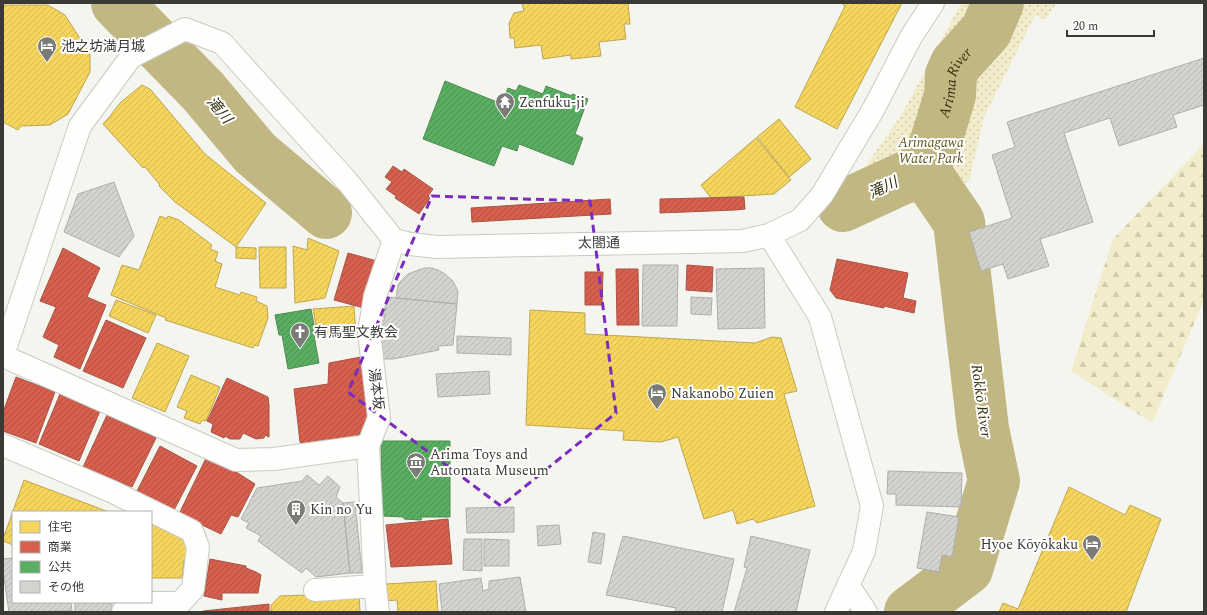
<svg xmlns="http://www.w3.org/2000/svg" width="1207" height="615" font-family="Spectral,'Noto Sans JP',serif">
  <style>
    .forest { fill: url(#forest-firs) }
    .park { fill: url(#park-dots) }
    .homes { fill: url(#homes-hatch); stroke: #bea651 }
    .shops { fill: url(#shops-hatch); stroke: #a75446 }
    .public { fill: url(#public-hatch); stroke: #508b54 }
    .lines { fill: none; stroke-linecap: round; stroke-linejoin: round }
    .river { stroke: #c0b783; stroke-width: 52 }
    .building { fill: url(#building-hatch); stroke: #aeaeab }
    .minor-casing { stroke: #c9c9c6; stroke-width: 24 }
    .minor { stroke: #fefefd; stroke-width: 22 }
    .marked { fill: none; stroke: #7b2cbf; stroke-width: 3; stroke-dasharray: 8 5; stroke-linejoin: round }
    .labels { text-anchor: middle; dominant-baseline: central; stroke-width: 4; stroke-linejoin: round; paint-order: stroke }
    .poi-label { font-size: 14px; fill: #3a3936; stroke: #fff; text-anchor: start }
    .park-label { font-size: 14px; font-style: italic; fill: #5f561f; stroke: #fff }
    .street-label { font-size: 14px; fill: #3a3936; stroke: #fff }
    .water-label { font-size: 15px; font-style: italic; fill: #35300f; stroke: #fff }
  </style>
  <defs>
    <pattern id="forest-firs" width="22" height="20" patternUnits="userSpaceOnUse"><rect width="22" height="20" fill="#f2ecca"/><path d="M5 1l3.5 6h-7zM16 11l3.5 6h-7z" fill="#d0cbae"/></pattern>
    <pattern id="park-dots" width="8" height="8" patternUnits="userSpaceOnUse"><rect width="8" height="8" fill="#f2ecca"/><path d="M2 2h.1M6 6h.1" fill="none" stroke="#d0cbae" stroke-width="1.8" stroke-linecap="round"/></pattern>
    <pattern id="homes-hatch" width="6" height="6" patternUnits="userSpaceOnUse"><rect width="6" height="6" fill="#f6d55c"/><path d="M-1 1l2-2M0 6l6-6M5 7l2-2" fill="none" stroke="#d4b851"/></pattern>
    <pattern id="shops-hatch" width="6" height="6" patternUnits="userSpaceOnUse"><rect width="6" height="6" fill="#d6604d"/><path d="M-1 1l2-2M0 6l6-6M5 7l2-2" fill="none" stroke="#af5041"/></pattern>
    <pattern id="public-hatch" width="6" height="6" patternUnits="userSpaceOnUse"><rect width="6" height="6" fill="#5aae61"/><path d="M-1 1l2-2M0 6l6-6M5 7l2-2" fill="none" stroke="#4b8f51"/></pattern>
    <pattern id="building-hatch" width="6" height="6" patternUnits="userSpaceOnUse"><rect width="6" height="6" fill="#d3d3d0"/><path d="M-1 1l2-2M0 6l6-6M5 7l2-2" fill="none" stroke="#b6b6b3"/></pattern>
  </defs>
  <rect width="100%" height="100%" fill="#f5f5f0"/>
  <path class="forest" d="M1204,144v156l-52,123 -81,-52 42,-132z"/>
  <path class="park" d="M961,3h96l-12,17 -10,-5 -51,102 -15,64 -43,21 -66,10 -7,-28 49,-70z"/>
  <path class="homes" d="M524,3h104l2,21h-6l2,15 -27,3 2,14 -30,3v-4l-28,4 -2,-14 -26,3 -1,-10h-4l-1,-15 5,-10 10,-2 -2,-7z
    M841,3h61l-65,126 -42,-22 50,-101z
    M4,5h44l17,10 25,39v18l-22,42 -18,11 -29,1 -3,4 -15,-8v-116z
    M142,85l8,4 55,65 61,49 -30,44 -61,-45 -16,-16 1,-1 -15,-18 -2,1 -40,-44 9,-10v-1l9,-11z
    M779,119l32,40 -22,18 -32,-40z
    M756,138l35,42 -17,14 -63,4 -10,-13z
    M160,216l7,3 1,-3 11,4 33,25 -2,4 8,3 -3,9 7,3 -7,23 25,8 1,-3 16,5 -1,4 11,5 1,12 -10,28 -4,-1 -1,3 -88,-28 1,-2 -55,-23 11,-30 17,5z
    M308,238l31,13 -14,47 -30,5 -2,-57 14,4z
    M236,247l20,1v11l-20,-1z
    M259,247h27v41h-26z
    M116,300l40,15 -8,18 -39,-17z
    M354,306l2,29 -40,2 -2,-5 3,-1 -4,-22z
    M530,310l55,3v21l170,9 17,-6 9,1 16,53 -13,3 31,112 -58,17 -4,-4 -16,5 -4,-14 -29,9 -26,-82 -17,5 -38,-2 1,-9 -98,-6z
    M157,343l32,13 -24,56 -33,-14z
    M191,375l29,12 -14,34 -4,-1 -2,4 -16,-6 3,-7 -10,-4z
    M24,480l85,32h-96v33l-10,-4v-2z
    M1069,487l56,28 5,-10 31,14 -35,93h-127l4,-9 15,6z
    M151,518l41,22v25l-8,-4 -2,17h-31v-6l2,-8 -2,-1z
    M436,581l2,31h-40l-1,-12 -11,1v-17z
    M359,593l1,19h-89v-7l9,-9z"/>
  <path class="shops" d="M393,166l9,6 2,-3 29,20 -5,7 2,2 -11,16 -24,-16 1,-2 -10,-7 6,-7 -7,-5z
    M744,197l1,12 -10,1 -75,3v-14z
    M610,199l1,15 -139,8 -1,-14z
    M63,248l37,20 -13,29 19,8 -26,64 -26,-12 5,-12 -16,-8 13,-30 -16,-6z
    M348,253l29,8 -13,47 -30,-8z
    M837,259l71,14 -5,25 13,3 -2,12 -30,-7v2l-48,-10 -6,-8z
    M687,265l26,2 -1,25 -26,-2z
    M616,269h22l1,56h-22z
    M585,272h18l-1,33h-17z
    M106,320l40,18 -23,50 -40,-17z
    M361,357l9,66 -17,18 -50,4 -3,-3 -6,-53 34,-5 1,-21z
    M16,377l39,15 -19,51 -33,-12v-19z
    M227,378l41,19 1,8v32l-4,-2 -1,3 -8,1 -13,-6 -3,6h-10l-5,-3 -1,2 -13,-6 2,-8 -6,-3z
    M60,394l40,17 -21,50 -40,-17z
    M107,415l49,23 -24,49 -49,-20z
    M160,446l37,20 -23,44 -37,-19z
    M208,454l47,30 -17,33 -7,-2 -10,19 -42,-20z
    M448,519l4,45 -61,3 -5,-42z
    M210,559l36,7v2l10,4 5,3 -3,18h-36v7l-18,-4z
    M269,604v8h-66v-1z"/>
  <path class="public" d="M445,81l57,23 6,-16 8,3 3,-6 24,9 3,-8 26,10v-2l16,5 -13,35 8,4 -10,27 -54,-21 -2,7 -15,-5 -8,20 -71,-27z
    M311,309l4,21h-2l6,33 -31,6 -6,-34h-3l-4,-20z
    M381,441h69v76h-28l-1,3 -17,-1v-2l-22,-1z"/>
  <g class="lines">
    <g class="river">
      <path d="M117,3l86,88 52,62 71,60"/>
      <path id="s1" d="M923,169l12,-25 6,-19 9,-30 1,-20 5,-11 30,-33 12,-28"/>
      <path d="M843,206l80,-37"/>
      <path d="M910,612l57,-43 27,-88 -11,-52 -24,-207 -36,-53"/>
    </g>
  </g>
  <path class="building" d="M1204,58v47l-31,10 4,12 -58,19 -9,-28 -46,15 29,89 -53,17 9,27 -41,13 -5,-15 -22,7 -12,-39 43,-14 -20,-63 23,-8 -8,-25z
    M114,182l20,54 -15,21 -55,-25 14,-38z
    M643,265h35l-1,61h-35z
    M424,268h8l6,2 7,4 8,7 5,10 -1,13 -61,-6 2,-13 3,-4 7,-7z
    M764,268l1,60 -47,1 -2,-60z
    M387,297l70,7 -4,41 -15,1 1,4 -46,9h-15l1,-38h5z
    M691,297l21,1 -1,17 -20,-1z
    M457,336l54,2v17l-54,-2z
    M489,371l1,23 -52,3 -2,-23z
    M888,471l74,2 -1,34 -65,-2v-11h-9z
    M307,475l12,10 9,-9 12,11 -4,10 7,6 7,70 -34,4 -10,-9 -4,5 -44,-32 3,-5 -15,-8 3,-5 -8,-4 16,-31 45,-7z
    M355,502l7,71h-12l-7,-70z
    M514,507v25l-47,1 -1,-25z
    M927,512l32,5 -7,40 -10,-2 -3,17 -22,-4z
    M559,525l2,19 -23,2 -1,-20z
    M593,532l12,2 -4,30 -13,-2z
    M623,536l111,23 -12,53h-47l1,-4 -70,-13z
    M751,536l59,14 -14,62h-62l13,-44 -3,-1z
    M464,539h18v32l-19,-1z
    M484,539l25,1v26h-25z
    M13,558v44h58l1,9 -63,1 -6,-41v-12z
    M520,577l6,35h-84l-3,-28 42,-6 2,13 6,-2v-8z
    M75,602h37v10h-37z"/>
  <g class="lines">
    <g class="minor-casing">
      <path id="minor" d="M769,235l51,82 52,189 -8,45 -28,61
        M394,240l16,4 27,3 306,-6 26,-6 31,-15 22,-25 51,-85 38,-73 22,-34
        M3,355l77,-229 51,-69 54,-28 37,14 125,138 47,59
        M3,356l233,104 38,-1 94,-13
        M3,445l110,47 79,39 6,16 -5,42 -13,14h-43l-14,9
        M848,585l18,27
        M315,590l60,-4
        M378,612l-3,-26 -7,-140 11,-28 -10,-86 6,-36 19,-56"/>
    </g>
    <use href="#minor" class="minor"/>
  </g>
  <path class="marked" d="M432,196l158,5 26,212 -115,93 -153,-114z"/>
  <defs>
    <g id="hotel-pin" transform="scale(1)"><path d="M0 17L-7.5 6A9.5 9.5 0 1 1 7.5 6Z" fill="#7b7b77" stroke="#fff"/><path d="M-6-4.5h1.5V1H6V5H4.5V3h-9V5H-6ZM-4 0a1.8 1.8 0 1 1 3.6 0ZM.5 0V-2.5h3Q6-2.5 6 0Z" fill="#fff"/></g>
    <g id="temple-pin" transform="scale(1)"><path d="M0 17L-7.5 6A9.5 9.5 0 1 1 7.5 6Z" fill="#7b7b77" stroke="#fff"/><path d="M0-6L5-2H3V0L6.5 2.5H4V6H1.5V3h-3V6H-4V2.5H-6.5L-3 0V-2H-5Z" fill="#fff"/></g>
    <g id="church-pin" transform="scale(1)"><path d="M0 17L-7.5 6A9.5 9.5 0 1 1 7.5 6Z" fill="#7b7b77" stroke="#fff"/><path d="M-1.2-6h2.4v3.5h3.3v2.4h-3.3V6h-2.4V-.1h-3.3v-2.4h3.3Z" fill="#fff"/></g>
    <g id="museum-pin" transform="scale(1)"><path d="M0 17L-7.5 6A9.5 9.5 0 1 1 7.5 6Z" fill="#7b7b77" stroke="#fff"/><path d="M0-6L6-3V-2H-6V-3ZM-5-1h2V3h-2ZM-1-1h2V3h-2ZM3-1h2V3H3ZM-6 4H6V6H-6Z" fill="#fff"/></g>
    <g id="building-pin" transform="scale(1)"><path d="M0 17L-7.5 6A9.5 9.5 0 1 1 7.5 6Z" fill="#7b7b77" stroke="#fff"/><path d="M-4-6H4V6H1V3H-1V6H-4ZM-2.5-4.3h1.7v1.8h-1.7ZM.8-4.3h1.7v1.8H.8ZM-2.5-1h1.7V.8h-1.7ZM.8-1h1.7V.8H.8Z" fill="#fff"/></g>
  </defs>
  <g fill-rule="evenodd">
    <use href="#hotel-pin" x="47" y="46"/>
    <use href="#temple-pin" x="505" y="102"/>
    <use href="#church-pin" x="300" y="332"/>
    <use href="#hotel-pin" x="657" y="393"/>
    <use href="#museum-pin" x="416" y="462"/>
    <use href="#building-pin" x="296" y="509"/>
    <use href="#hotel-pin" x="1092" y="544"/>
  </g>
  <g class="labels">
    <g class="poi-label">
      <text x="61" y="46">池之坊満月城</text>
      <text x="519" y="102">Zenfuku-ji</text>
      <text x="314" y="332">有馬聖文教会</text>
      <text x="671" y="393">Nakanobō Zuien</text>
      <text x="430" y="454">Arima Toys and<tspan x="430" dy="16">Automata Museum</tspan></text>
      <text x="310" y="509">Kin no Yu</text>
      <text x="1078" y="544" text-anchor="end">Hyoe Kōyōkaku</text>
    </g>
    <g class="park-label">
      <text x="931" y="142">Arimagawa<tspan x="931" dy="16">Water Park</tspan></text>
    </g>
    <g class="street-label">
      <text transform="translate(599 243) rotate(-1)">太閤通</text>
      <text transform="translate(376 389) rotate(83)">湯本坂</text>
    </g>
    <g class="water-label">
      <text stroke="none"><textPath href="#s1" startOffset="93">Arima River</textPath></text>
      <text transform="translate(219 110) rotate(50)">滝川</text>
      <text transform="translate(883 188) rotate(-25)">滝川</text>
      <text transform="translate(981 401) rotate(82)">Rokkō River</text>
    </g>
  </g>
  <rect width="1207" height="615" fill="none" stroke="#3a3936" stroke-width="8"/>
  <rect x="12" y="511" width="140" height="92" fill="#ffffff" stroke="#b0b0af"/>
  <rect x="20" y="521" width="20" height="12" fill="#f6d55c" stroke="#b0b0af"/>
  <text x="48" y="531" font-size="12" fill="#3a3936">住宅</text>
  <rect x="20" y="541" width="20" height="12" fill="#d6604d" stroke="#b0b0af"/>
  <text x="48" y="551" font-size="12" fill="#3a3936">商業</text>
  <rect x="20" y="561" width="20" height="12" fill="#5aae61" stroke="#b0b0af"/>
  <text x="48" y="571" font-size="12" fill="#3a3936">公共</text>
  <rect x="20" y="581" width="20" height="12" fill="#d3d3d0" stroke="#b0b0af"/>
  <text x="48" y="591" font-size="12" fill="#3a3936">その他</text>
  <path d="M1067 30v6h87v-6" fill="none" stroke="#3a3936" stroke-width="2"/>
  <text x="1073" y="30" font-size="12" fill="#3a3936" stroke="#ffffff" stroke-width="3" paint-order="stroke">20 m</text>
</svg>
